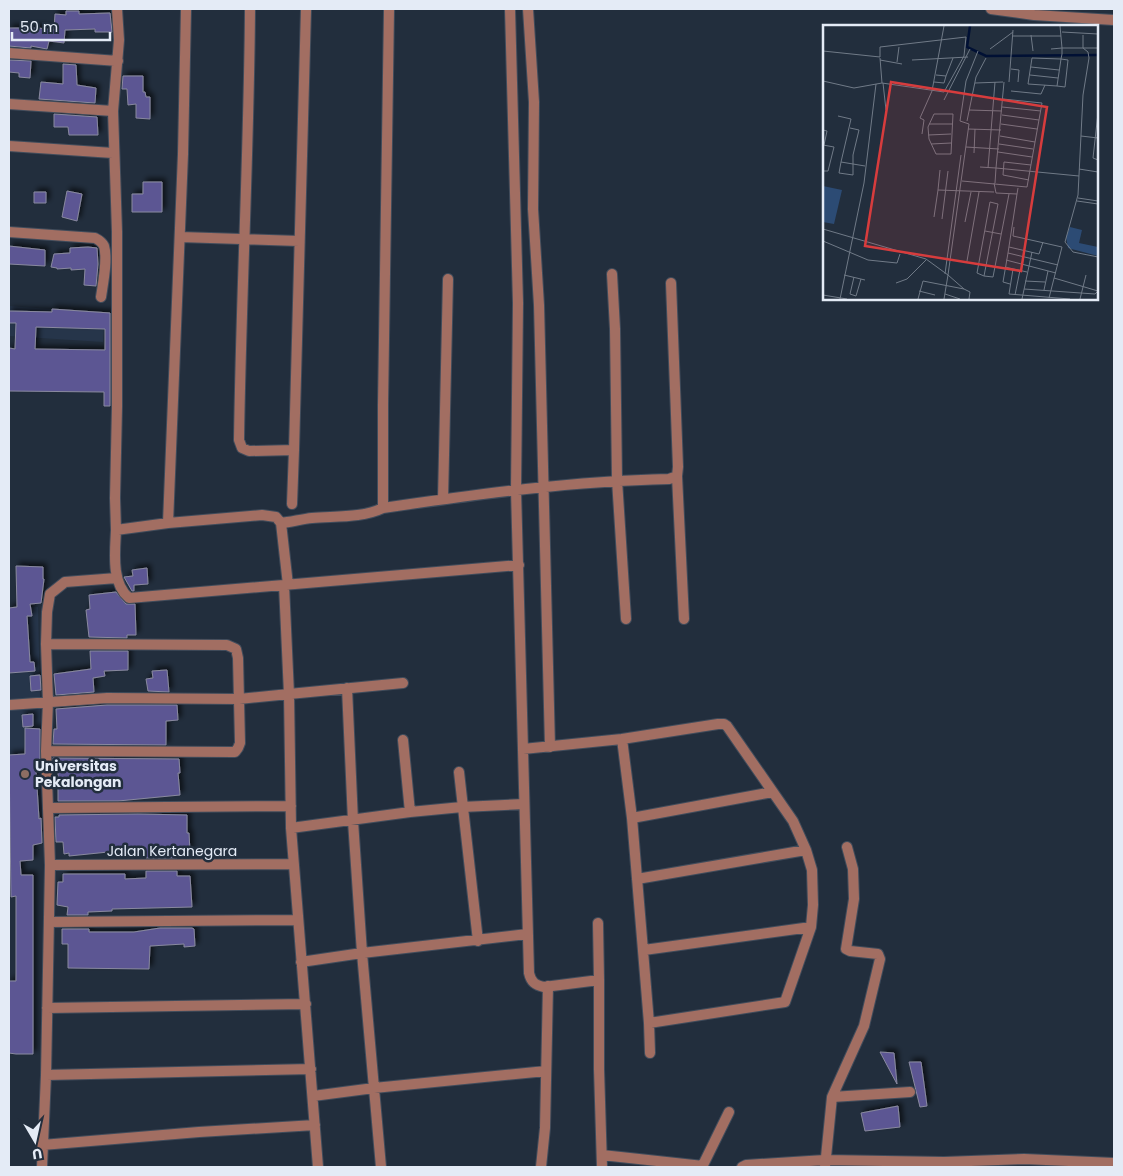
<svg xmlns="http://www.w3.org/2000/svg" width="1123" height="1176" font-family="Poppins,sans-serif">
  <style>
    .built { fill: #26354a }
    .building { fill: #5b5693; stroke: #89899f; fill-rule: evenodd; filter: url(#shadow) }
    .lines { fill: none; stroke-linecap: round; stroke-linejoin: round }
    .street-casing { stroke: #414c5b; stroke-width: 12 }
    .street { stroke: #a26e62; stroke-width: 10 }
    .education-dot { fill: #8d6e63; stroke: #222e3d; stroke-width: 2 }
    .labels { text-anchor: middle; dominant-baseline: central; stroke-width: 5; stroke-linejoin: round; paint-order: stroke }
    .poi-label { font-size: 14px; font-weight: bold; fill: #e4ebf6; stroke: #222e3d; text-anchor: start }
    .street-label { font-size: 14px; fill: #e4ebf6; stroke: #222e3d }
    .inset-river { fill: none; stroke: #001034; stroke-width: 2.5 }
    .inset-road { fill: none; stroke: #707a87; stroke-width: 1 }
    .view { fill: #d73c3d; fill-opacity: 0.15; stroke: #d73c3d; stroke-width: 2.5 }
    .inset-edge { fill: none; stroke: #e4ebf6; stroke-width: 2.5 }
  </style>
  <defs>
    <filter id="shadow"><feDropShadow dx="3.5" dy="-3.5" stdDeviation="2.5" flood-color="#0009"/></filter>
  </defs>
  <rect width="100%" height="100%" fill="#222e3d"/>
  <path class="built" d="M9,306l96,7 -2,29 -94,-6z
    M38,607l5,222 -34,2v-223z"/>
  <path class="building" d="M66,11h13v3l31,-1 2,19h-17v-3l-30,1 -1,13 -15,-2 -2,8 -16,-3v2l-22,-2v-18h29l16,2 1,-16 11,1z
    M9,60l22,1 -1,17 -11,-1v-4l-10,-1z
    M63,64l13,1 1,20 19,3 -1,15 -56,-4 2,-17 22,2z
    M123,76h20v16h2l1,5h4v22l-14,-1v-14l-8,1 -1,-16h-5z
    M54,114l43,3 1,18h-29l-1,-8h-14z
    M143,182h19v30h-30v-18h11z
    M67,191l15,3 -5,27 -15,-4z
    M34,192h12v11h-12z
    M9,246l36,4v16l-36,-2z
    M88,247l9,1 1,16 -2,22 -12,-1 1,-16 -14,1v-2l-14,1v-1l-6,-1 3,-13 16,-1v-5z
    M52,309l58,4v93h-6v-14l-95,-1v-43l6,1 1,-26h-7v-12l43,1zM36,327l69,2v21l-70,-1z
    M16,566l27,1v12h1l-3,24 -11,1 2,12h-5l3,46h4l1,9 -26,2v-65l8,-1z
    M147,568l1,16 -14,1v6h-2l-8,-14 9,-1 -1,-6z
    M116,592l10,12h9l1,31h-9v3l-38,-1 -3,-27 4,-1 -1,-14z
    M90,651h38v19l-24,1 1,5 -12,2 1,14 -38,3 -2,-21 37,-5z
    M167,670l2,22 -21,-1 -2,-12 7,-1 -1,-7z
    M40,675l1,15 -10,1 -1,-15z
    M107,705h70l1,15 -12,1v24l-113,-1 1,-15h3l-1,-20z
    M33,714v12l-10,1 -1,-12z
    M25,728l15,1v42h-4l3,48 2,-1 1,25 -9,2v15l-13,1 1,14h12v179h-17l-7,-1v-72h7v-85l-5,1 -2,-142 16,-1z
    M53,758l126,1 1,14h-2l2,22 -62,6h-60v-31l-4,1z
    M138,814l49,1v18h2l1,19h-13v6h-31v-5h-8v-5l-21,1 1,2 -49,5v-3l-5,1 -1,-12h-7l-1,-25h4v-2z
    M146,871h31v5h13l2,31 -80,2v2l-24,1v3h-21l1,-8 -11,-2 1,-23h5v-8h62v5l21,-1z
    M160,928h32l2,1 1,17 -11,1v-3l-34,2 -1,23 -81,-1v-24h-6v-15h27v3h45z
    M880,1052l14,1 3,31z
    M909,1062h12l6,44 -7,1z
    M898,1106l2,21 -35,4 -4,-18z"/>
  <g class="lines">
    <g class="street-casing">
      <path id="street" d="M250,9c-1,144 -9,287 -11,431l3,8 7,3 45,-1 12,-441
        M510,9l8,294 -2,187 13,483c2,9 6,12 15,14l55,-7v89l3,98
        M528,9l6,93 -1,107 6,96 11,442
        M991,9l43,6 80,5
        M9,53l109,8
        M9,104l104,7 6,-71 -2,-31
        M113,111l4,121v175l-2,91 1,32
        M9,146l104,7
        M9,232l86,6c4,2 7,4 9,8 4,13 -1,37 -3,51
        M180,237l119,4
        M612,274l3,55 2,151 9,139
        M677,476l7,143
        M443,499l5,-220
        M292,504l2,-54
        M383,508v-103l6,-395
        M168,523l15,-369 3,-145
        M281,523c10,-1 21,-4 31,-5 24,-2 50,0 71,-10 96,-14 190,-27 286,-29l8,-3 1,-9 -7,-184
        M284,585l5,109 114,-11
        M288,585l-7,-62 -5,-6 -14,-2 -94,8 -52,7c-1,22 -5,53 13,68l390,-33
        M347,688l6,133 9,132 19,214
        M9,705l98,-7 132,1 50,-5 2,134 27,339
        M718,724h6l3,2 66,95 13,29 6,20 1,35 -2,22 -26,75 -136,21 -17,-205 -10,-79z
        M403,740l7,72
        M523,749l99,-10
        M46,751l189,1 3,-4 2,-5 -2,-85 -2,-9 -9,-4 -181,-1
        M459,772l19,169
        M48,808l243,-2
        M632,818l141,-26
        M291,828l119,-16 52,-5 62,-3
        M50,865l244,-1
        M637,879l169,-29
        M49,922l249,-2
        M598,923l1,57
        M644,950l167,-23
        M301,962l61,-9 165,-19
        M47,1008l259,-4
        M649,1023l1,30
        M46,1075l265,-6
        M313,1096l61,-8 172,-17
        M832,1097l78,-5
        M42,1145l157,-13 116,-7
        M602,1155l101,11
        M42,1167l4,-92 4,-210 -4,-114 2,-49 -2,-58 1,-32 3,-18 15,-12 52,-4
        M541,1167l4,-39 3,-142
        M702,1167l27,-55
        M742,1167l4,-2 79,-5 119,2 80,-3 90,4
        M825,1167l7,-70 32,-71 16,-67 -2,-5 -28,-3 -4,-2 8,-50 -1,-30 -6,-22"/>
    </g>
    <use href="#street" class="street"/>
  </g>
  <circle class="education-dot" cx="25" cy="774" r="5"/>
  <g class="labels">
    <g class="poi-label">
      <text x="35" y="766">Universitas<tspan x="35" dy="16">Pekalongan</tspan></text>
    </g>
    <g class="street-label">
      <text x="172" y="851">Jalan Kertanegara</text>
    </g>
  </g>
  <g transform="translate(823 25)">
    <rect width="275" height="275" fill="#222e3d"/>
    <path d="M0,161l19,4 -8,34 -11,-2zM247,202l12,3 -3,13 19,4v9l-30,-8 -2,-11z" fill="#2c4b74"/>
    <path class="inset-river" d="M147,1l-3,21 19,9 112,-1"/>
    <path class="inset-road" d="M237,1l2,22h21l5,4 1,6 -6,37 -5,100 -13,47 8,10 25,5M239,7l36,2M208,10l2,16M260,10v13h15M190,11h48M167,24l23,-17M228,24l11,-1v6l-1,5 -4,27 8,1 3,-27 -7,-1 -29,-1 -4,26 29,2M0,26l57,6v-10l86,-10 -2,19 -20,36 -62,-9M57,35l22,4M89,35l56,-3M74,37l2,-15M208,42l28,3M188,44l8,1 -1,12M113,50l10,1 7,-18M207,50l28,3M0,56l31,7 28,-5 -2,-25M111,57l10,1 2,-7M181,57l-8,86 83,8M186,57l4,-52M60,58l3,27M152,58l28,-1M188,66l30,3 4,-9M121,75l26,-51M179,82l39,4M146,85l33,1M275,88l-5,45 5,2M111,89h19l-2,40h-15l-7,-15 -1,-12zM179,90l37,5M15,91l13,3 -10,43 24,4M144,96l9,-44 10,-19M106,99h23M178,99l36,5M145,104l33,1M0,105l4,1 -3,14M99,109l2,-14 -4,-2 12,-27 12,-65M105,110l23,-1M177,111l35,6M258,111l17,2M108,119l20,-1M176,119l34,5M0,120l11,2 -6,24h-5M143,122l33,2M175,127l34,5M151,128l1,-24M18,137l-2,11 14,2v-20l6,-25 -9,-2M157,142l16,1 -1,15M165,143l7,-86M256,144l19,3M206,155l-26,-5 1,-13 27,3M139,156l65,6 15,-84 -39,-4M171,158l2,10 21,1 1,-6M115,165l2,-20M255,173l20,3M254,176l21,3M111,192l4,-27 56,2M119,194l6,-48M142,197l6,-30M191,202l-1,9 49,11M0,204l103,30 22,16 -4,24M162,206l16,3M0,216l45,19 29,3 3,-9M186,222l30,7 4,-12M185,228l9,-59M183,235l50,13M144,236l12,-69M182,242l22,5M190,244l-4,25 61,5M122,249l16,-119M21,250l21,5M161,251l-7,-3 13,-71 8,2 -14,72 9,1 16,-83M31,252l-4,17 6,2 5,-17M231,253l44,13M202,256l20,1M73,258l11,-4 19,-19M187,259l-7,-2 5,-29 50,12M141,264l-16,-14 21,-151 -9,-3 6,-40 12,-30M201,264l71,5 3,-3M221,265l4,-19M96,266l16,4M122,269l15,5M0,270l24,4M192,270l5,-25M226,273l13,-51M17,274l24,-116 12,-99M95,274l5,-18 41,8 6,3 -1,7M199,274l10,-47M257,274l6,-24"/>
    <path class="view" d="M68,57l156,25 -26,164 -156,-25z"/>
    <rect width="275" height="275" class="inset-edge"/>
  </g>
  <rect width="1123" height="1176" fill="none" stroke="#e4ebf6" stroke-width="20"/>
  <g transform="translate(35 1141) rotate(171)" stroke="#222e3d" stroke-width="4" paint-order="stroke">
  <path d="M0-4L9 19L0 12L-9 19Z" fill="#e4ebf6"/>
  <text y="-8" font-size="14" font-weight="bold" text-anchor="middle" fill="#e4ebf6">U</text>
  </g>
  <path d="M12 32v8h98v-8" fill="none" stroke="#e4ebf6" stroke-width="2.5"/>
  <text x="20" y="32" font-size="15" fill="#e4ebf6" stroke="#222e3d" stroke-width="4" paint-order="stroke">50 m</text>
</svg>
